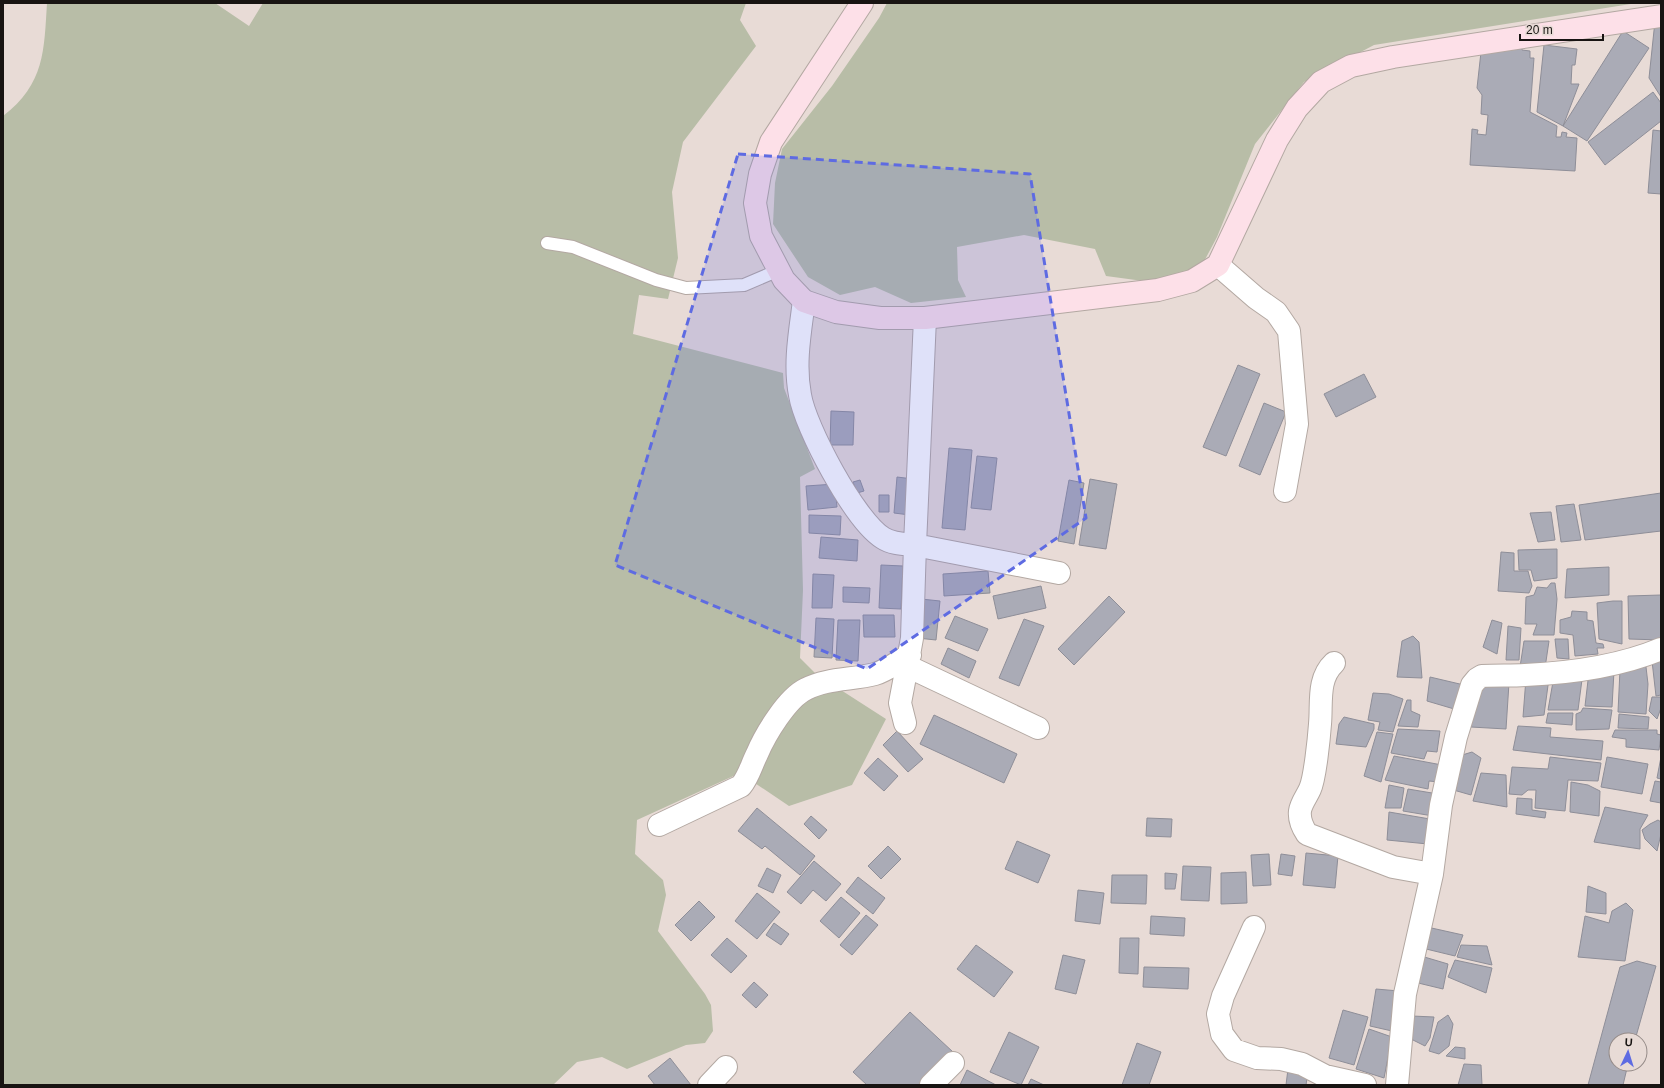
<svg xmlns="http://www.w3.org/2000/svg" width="1664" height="1088" font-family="Arial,sans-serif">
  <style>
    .green { fill: #b8bda7 }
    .building { fill: #aaabb6; stroke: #8e8e98 }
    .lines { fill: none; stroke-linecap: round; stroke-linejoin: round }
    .lane-casing { stroke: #b3a8a2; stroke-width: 14 }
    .street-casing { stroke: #b3a8a2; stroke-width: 24 }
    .secondary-casing { stroke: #b3a8a2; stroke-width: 24 }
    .lane { stroke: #fff; stroke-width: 12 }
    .street { stroke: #fff; stroke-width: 22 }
    .secondary { stroke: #fde0e8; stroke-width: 22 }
    .marked { fill: #5e6be2; fill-opacity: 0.2; stroke: #5e6be2; stroke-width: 3; stroke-dasharray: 8 5; stroke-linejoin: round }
  </style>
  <rect width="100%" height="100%" fill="#e8dbd6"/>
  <path class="green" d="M47,3h168l34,23 14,-23h483l-6,17 16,26 -73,96 -11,50 6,66 -10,41 -29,-4 -6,39 150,39 1,15 31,81 -15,8 3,113 -3,68 16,16 70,45 -34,66 -63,21 -49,-33 -103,47 -2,34 28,26 3,15 -8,36 47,63 6,11 2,26 -8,12 -19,2 -59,24 -25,-12 -25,5 -24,23h-550v-969c42,-32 41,-66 44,-113z
    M887,3h750l-263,42 -70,37 -49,62 -38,93 -16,30 -43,16 -52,-7 -11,-27 -71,-14 -67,12 1,33 8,17 -55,6 -36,-16 -35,8 -32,-18 -35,-53 2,-41 7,-34 50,-63 47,-68z"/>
  <path class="building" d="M1655,21h6v76l-12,-19z
    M1623,31l26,17 -62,93 -24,-15z
    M1544,45l33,4 -2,16h-3l-1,19h8l-16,42 -26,-14z
    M1522,46v4l8,1v7h4l-4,54 27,14 -1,11h5l1,-5 5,1 -1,4 11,1 -2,33 -105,-6 2,-36 6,1 -1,4 9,1 2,-20 -7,-1 1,-19 -5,-7 4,-36z
    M1653,92l8,11v18l-56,44 -17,-23z
    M1653,130l8,1v63l-13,-1z
    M1238,365l22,9 -34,82 -23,-9z
    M1364,374l12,23 -40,20 -12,-23z
    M1264,403l22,9 -26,63 -21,-9z
    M831,411l23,1 -1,33h-23z
    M949,448l23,2 -7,80 -23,-2z
    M977,456l20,2 -6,52 -20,-2z
    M897,477l16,2 -3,36 -16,-2z
    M1090,479l27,5 -11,65 -27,-4z
    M860,480l4,11 -7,2 -4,-11z
    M1069,480l15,3 -10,61 -16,-3z
    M835,484l2,23 -29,3 -2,-24z
    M1661,493v38l-76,9 -6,-35z
    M879,495h10v17h-10z
    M1574,504l7,36 -20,2 -5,-36z
    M1551,512l4,28 -17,2 -8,-29z
    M809,515l32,1 -1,19 -31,-2z
    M821,537l37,3 -1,21 -38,-3z
    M1557,549v29l-23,3 -3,-11h-12l-1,-20z
    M1501,552l13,1v18h14l4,15 -3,7 -31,-2z
    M881,565l22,1 -2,43 -22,-1z
    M1609,567v28l-44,3 2,-29z
    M988,571l2,22 -46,3 -1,-22z
    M813,574l21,1 -2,33h-20z
    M1551,583h4l2,16 -3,36h-21l4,-11h-12l1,-27 8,-2 3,-8 10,1z
    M1041,586l5,22 -48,11 -5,-23z
    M843,587l27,1 -1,15 -26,-1z
    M1661,595v45l-32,-1 -1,-43z
    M1109,596l16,16 -51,53 -16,-16z
    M921,599l19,2 -4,39 -19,-2z
    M1613,601h9v43l-23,-5 -2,-36z
    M1572,611l15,1v8l6,1 3,22 7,1 1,4h-7l1,6 -23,2 -2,-21 -13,-2v-13l11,-3z
    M863,615h31l1,22h-31z
    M955,616l33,13 -10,22 -33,-13z
    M816,618l18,1 -2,39 -18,-1z
    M1024,619l20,7 -25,60 -20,-8z
    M838,620h22l-2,41 -22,-1z
    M1492,620l10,3 -5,31 -14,-7z
    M1508,626l13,2 -2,32h-13z
    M1413,636l6,6 3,36 -25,-1 5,-36z
    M1555,639h13l1,20 -12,-1z
    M1524,641h25l-4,27 -25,-1z
    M948,648l28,13 -7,17 -28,-14z
    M1661,660v35l-5,1 -4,-35z
    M1641,664l5,3 2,17 -2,30 -28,-2 2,-42z
    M1614,671l-2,36 -27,-1 4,-34z
    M1583,672l-5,38h-30l6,-34z
    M1430,677l34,8 -3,26 -34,-10z
    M1526,678h23l-5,37 -21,2z
    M1478,680l31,3 -3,46 -35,-2z
    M1373,693l16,1 14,5 -10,33 -15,-2 2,-8 -12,-2z
    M1652,697h9v11l-4,11 -8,-8z
    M1407,700h4v11l9,4 -2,12 -20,-1z
    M1583,708l29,2 -3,19 -33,1v-16l5,-2z
    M1548,713h25l-1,12 -26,-2z
    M1619,714l30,3 -1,12 -30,-1z
    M934,715l83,39 -13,29 -84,-39z
    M1344,717l30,7v5l-8,18 -30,-3 3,-20z
    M1518,726l33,2 -1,9 53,4 -2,19 -88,-10z
    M1398,729l42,2 -3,21 -10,-1 -3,8 -33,-6z
    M1615,730h42v4l4,1 -2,15 -33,-3v-8l-14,-2z
    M897,731l26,28 -15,13 -25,-27z
    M1377,732l16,2 -12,48 -17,-6z
    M1472,752l9,6 -10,37 -21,-6 9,-33z
    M1394,756l48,9 -3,17 -10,-1 -1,8 -43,-9z
    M1550,757l51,6 -3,18 -30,-1 -3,31 -30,-3 1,-18h-8l-6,5 -13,-1 3,-27 36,2z
    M1607,757l41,7 -6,30 -41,-7z
    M1661,757v22l-4,-1z
    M878,758l20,18 -14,15 -20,-18z
    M1481,773l25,2 1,32 -34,-6z
    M1655,781l6,1v21l-11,-2z
    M1571,782l17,3 12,6 -1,25 -29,-4z
    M1389,785l15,3 -3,20h-16z
    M1408,789l24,4 6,7 -5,16 -30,-5z
    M1517,798l15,1v11l14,2 -1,6 -29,-4z
    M1605,807l43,8 -8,14v20l-46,-7z
    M757,808l58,48 -15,19 -35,-29 -3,3 -24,-18z
    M1389,812l41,7 -2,25 -41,-4z
    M811,816l16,14 -8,9 -15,-15z
    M1147,818l25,1 -1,18 -25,-1z
    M1658,820l3,2v12l-4,17 -12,-12 -3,-9 8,-6z
    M1017,841l33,14 -12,28 -33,-14z
    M888,846l13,13 -20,20 -13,-13z
    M1306,853l32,3 -3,32 -32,-3z
    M1269,854l2,31 -18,1 -2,-31z
    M1281,854l14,2 -3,20 -14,-2z
    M814,861l27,23 -15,17 -13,-11 -12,14 -14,-12z
    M1183,866l28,1 -2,34 -28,-1z
    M767,868l14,7 -8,18 -15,-7z
    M1246,872l1,31 -26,1v-31z
    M1165,873l12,1 -2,15h-10z
    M1112,875h35l-1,29 -35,-1z
    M858,877l27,21 -12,16 -27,-22z
    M1588,886l18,7v21l-20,-2z
    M1078,890l26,3 -4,31 -25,-3z
    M757,893l23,19 -23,27 -22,-18z
    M841,897l19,16 -21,25 -19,-17z
    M699,901l16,16 -24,24 -16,-16z
    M1626,903l7,7 -8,51 -47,-4 7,-41 24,7 3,-12z
    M866,915l12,10 -26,30 -12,-10z
    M1151,916l34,2 -1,18 -34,-2z
    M774,923l15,11 -8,11 -15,-10z
    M1427,927l36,8 -8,21 -33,-8z
    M727,938l20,18 -16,17 -20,-18z
    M1120,938h19l-1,36 -19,-1z
    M976,945l37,27 -19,25 -37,-28z
    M1461,945l26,1 5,19 -35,-8z
    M1063,955l22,5 -9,34 -21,-5z
    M1421,956l27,8 -5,25 -29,-7z
    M1455,960l37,8 -6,25 -38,-16z
    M1637,961l19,5 -21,74h-19v24h12l-5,21h-35l32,-118z
    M1144,967l45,1 -1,21 -45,-2z
    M754,982l14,13 -12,13 -14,-13z
    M1376,989l23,2 -7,40 -22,-5z
    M1343,1010l25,7 -14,48 -25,-7z
    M910,1012l43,40 -31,33h-55l-14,-13z
    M1448,1015l5,9 -4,22 -10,8 -10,-3 9,-29z
    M1412,1016l22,1 -4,21 -5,8 -14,-7z
    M1369,1029l23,8 -8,41 -28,-9z
    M1009,1032l30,15 -18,38 -31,-13z
    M1137,1043l24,9 -12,33h-27z
    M1455,1047l10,1v11l-19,-3z
    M670,1058l21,27h-36l-7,-9z
    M1464,1064l17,1 1,20h-24z
    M1288,1069l20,3 -2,13h-20z
    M967,1070l29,15h-36z
    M1031,1079l13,6h-16z"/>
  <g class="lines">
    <g class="lane-casing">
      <path id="lane" d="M547,243l26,4 83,33 30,8 58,-3 35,-15"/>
    </g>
    <g class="street-casing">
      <path id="street" d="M1218,265l38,33 20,14 13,19 8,93 -12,67
        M804,301c-4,31 -10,63 -4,94 5,32 55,126 83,143 9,6 21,6 32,7l-3,93 -5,28 131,62
        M925,318l-10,227 144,28
        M1334,663c-17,16 -12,40 -14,61 -1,14 -5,54 -10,65 -3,7 -9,14 -10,22 -1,8 3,17 7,23l86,33 39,7
        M905,723l-5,-20 7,-37
        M659,825l82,-39c8,-10 10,-20 16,-32 8,-19 30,-56 49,-65 21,-11 46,-9 69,-15 11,-3 24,-13 35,-19
        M1254,927l-31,69 -5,18 4,20 12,16 23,8 24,1 21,5 23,12 40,9
        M709,1085l17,-18
        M931,1085l22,-22
        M1397,1085l8,-91 27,-120 9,-69 15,-68 16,-52 5,-6 5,-3c15,-1 29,0 43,-1 45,-2 95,-9 136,-26"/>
    </g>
    <g class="secondary-casing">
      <path id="secondary" d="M862,3l-91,139 -11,32 -5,29 6,33 23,44 20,21 32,11 44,6h45l233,-28 34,-9 26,-16 59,-125 20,-32 24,-26 30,-16 42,-9 268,-41"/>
    </g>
    <use href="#lane" class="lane"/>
    <use href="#street" class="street"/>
    <use href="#secondary" class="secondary"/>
  </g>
  <path class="marked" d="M738,154l292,20 56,344 -219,151 -252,-104z"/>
  <rect width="1664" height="1088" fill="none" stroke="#181412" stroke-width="8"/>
  <g transform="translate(1628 1052) rotate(4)"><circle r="19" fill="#e8dbd6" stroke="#958b88"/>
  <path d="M0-3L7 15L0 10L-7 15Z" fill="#5e6be2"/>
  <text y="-6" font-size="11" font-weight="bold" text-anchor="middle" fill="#181412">U</text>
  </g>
  <path d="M1520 34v6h83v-6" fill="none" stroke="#181412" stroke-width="2"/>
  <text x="1526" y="34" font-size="12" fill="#181412" stroke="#e8dbd6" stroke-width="3" paint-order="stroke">20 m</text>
</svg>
